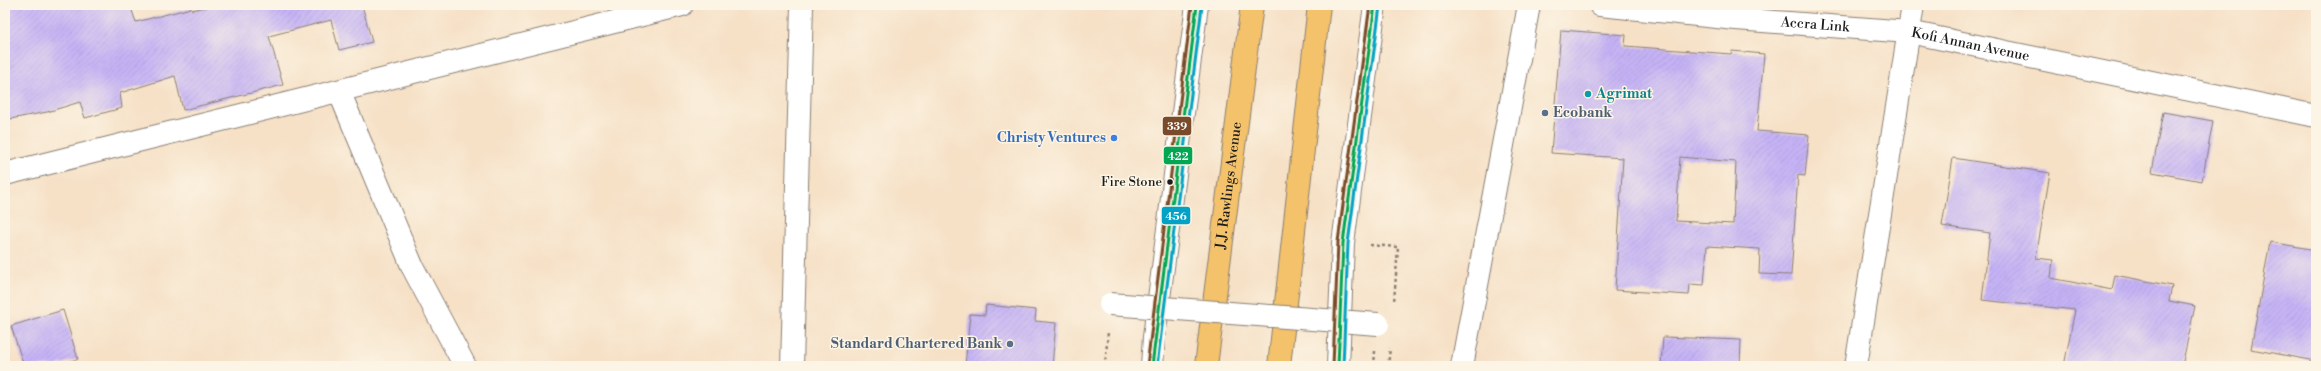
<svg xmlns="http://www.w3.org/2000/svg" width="2321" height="371" font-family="'Libre Bodoni',serif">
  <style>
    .building { fill: url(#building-hatch); fill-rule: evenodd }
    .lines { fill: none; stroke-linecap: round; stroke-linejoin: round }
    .minor-casing { stroke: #897e72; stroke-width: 24 }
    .trunk-casing { stroke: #897e72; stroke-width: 24 }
    .path { stroke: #897e72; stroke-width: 2.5; stroke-dasharray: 3 3; stroke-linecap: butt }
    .minor { stroke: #fff; stroke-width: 22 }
    .trunk { stroke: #f4c26a; stroke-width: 22 }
    .pedestrian-bridge-casing { stroke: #897e72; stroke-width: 24; stroke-linecap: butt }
    .pedestrian-bridge { stroke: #fff; stroke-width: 22 }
    .bus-1-casing { stroke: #fcf5e5; stroke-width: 6 }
    .bus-2-casing { stroke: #fcf5e5; stroke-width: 6 }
    .bus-3-casing { stroke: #fcf5e5; stroke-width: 6 }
    .bus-1 { stroke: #00a651; stroke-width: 3 }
    .bus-2 { stroke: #01a2c5; stroke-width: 3 }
    .bus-3 { stroke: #7a4b2a; stroke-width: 3 }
    .culture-dot { fill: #0f9aa8; stroke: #fcf5e5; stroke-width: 1.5 }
    .service-dot { fill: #5c6f8a; stroke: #fcf5e5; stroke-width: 1.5 }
    .shop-dot { fill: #3f7fe0; stroke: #fcf5e5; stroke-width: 1.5 }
    .bus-dot { fill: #1c1c1c; stroke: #fcf5e5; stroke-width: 1.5 }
    .labels { text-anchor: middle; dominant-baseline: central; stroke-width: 3; stroke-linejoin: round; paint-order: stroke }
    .bus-label { font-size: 13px; fill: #1c1c1c; stroke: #fcf5e5; text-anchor: end }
    .street-label { font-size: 14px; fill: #1c1c1c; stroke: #fcf5e5 }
    .culture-label { font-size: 14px; font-weight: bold; fill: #0d838f; stroke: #fcf5e5; text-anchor: start }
    .service-label { font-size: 14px; font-weight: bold; fill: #4e5e75; stroke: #fcf5e5; text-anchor: start }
    .shop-label { font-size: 14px; font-weight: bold; fill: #366cbe; stroke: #fcf5e5; text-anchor: end }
    .line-badge { stroke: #fcf5e5; stroke-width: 1.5 }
    .badge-label { font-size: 11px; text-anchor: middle; font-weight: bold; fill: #fff }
  </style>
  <defs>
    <pattern id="building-hatch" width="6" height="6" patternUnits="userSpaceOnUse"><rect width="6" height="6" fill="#c5b3f6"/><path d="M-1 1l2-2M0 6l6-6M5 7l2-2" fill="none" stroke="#a999d2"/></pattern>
  </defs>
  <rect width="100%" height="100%" fill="#fcf5e5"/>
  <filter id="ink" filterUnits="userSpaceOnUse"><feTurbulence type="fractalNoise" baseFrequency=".025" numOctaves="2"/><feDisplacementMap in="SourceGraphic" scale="8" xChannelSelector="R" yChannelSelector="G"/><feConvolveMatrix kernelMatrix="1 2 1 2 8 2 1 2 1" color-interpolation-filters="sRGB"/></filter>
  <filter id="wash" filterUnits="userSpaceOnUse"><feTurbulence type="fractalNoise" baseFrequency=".012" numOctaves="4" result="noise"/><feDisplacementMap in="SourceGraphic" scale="16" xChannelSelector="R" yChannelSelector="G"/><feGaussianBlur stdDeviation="0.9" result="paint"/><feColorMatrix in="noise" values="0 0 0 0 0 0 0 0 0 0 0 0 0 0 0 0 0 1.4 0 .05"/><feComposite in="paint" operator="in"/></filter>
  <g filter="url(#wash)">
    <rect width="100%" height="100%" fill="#f6e1c7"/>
    <g id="blocks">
      <path class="building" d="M5,5h125l6,17 55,-14 1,2 22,-5h148l10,37 -33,8 -8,-30 -62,16 14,49 -100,25 -8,-34 -55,17 2,15 -37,10 -5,-16 -33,10 -42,8z
        M1561,30l65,5 -1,11 106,8 1,-3 32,3 -7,77 52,4 -4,41 -7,-1 -7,100 -32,-1 1,-25 -53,-3 -3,39 -14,-1 -1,11 -74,-5 8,-132 -72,-5zM1680,157l56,5 -3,62 -57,-3z
        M2163,112l50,9 -11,60 -50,-9z
        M1953,158l97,15 -14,85 17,2 -2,18 61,12 3,-15 57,11 -3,15 26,5 -13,60h-118l11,-56 -93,-10 8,-67 -48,-7z
        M2270,242l46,8v111l-65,-12z
        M986,305l50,5 -1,11 21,2 -4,43h-87l5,-52 15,1z
        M63,310l15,49 -23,7h-31l-13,-40z
        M1663,337l78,3 -1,26h-79z"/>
    </g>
  </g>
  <g filter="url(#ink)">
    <use href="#blocks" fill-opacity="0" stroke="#897e72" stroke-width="1"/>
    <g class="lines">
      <g class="minor-casing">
        <g id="minor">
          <path id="s1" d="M1600,5l136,14 173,13 407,84"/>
          <path d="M339,91l74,177 52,98"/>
          <path d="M5,174l677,-169"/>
          <path d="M792,366l10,-361"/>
          <path d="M1152,366l2,-29 43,-332"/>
          <path d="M1338,366l5,-123 32,-238"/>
          <path d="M1462,366l67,-361"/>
          <path d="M1856,366l57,-361"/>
        </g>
      </g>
      <g class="trunk-casing">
        <g id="trunk">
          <path id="s2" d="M1206,366l46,-361"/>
          <path d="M1279,366l40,-361"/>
        </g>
      </g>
      <path class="path" d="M1370,245l28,2 -4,55
        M1105,366l3,-34
        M1374,366l1,-15
        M1388,366l2,-18"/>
      <use href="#minor" class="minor"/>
      <use href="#trunk" class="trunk"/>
      <g class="pedestrian-bridge-casing">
        <path id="pedestrian-bridge" d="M1110,304l268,20"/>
      </g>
      <use href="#pedestrian-bridge" class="pedestrian-bridge"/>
      <g class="bus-1-casing">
        <path id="bus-1" d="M1152,366l45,-361
          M1338,366l5,-123 32,-238"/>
      </g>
      <g class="bus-2-casing">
        <path id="bus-2" d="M1157,366l45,-360
          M1343,366l5,-123 32,-237"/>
      </g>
      <g class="bus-3-casing">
        <path id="bus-3" d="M1147,366l45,-361
          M1333,366l5,-124 32,-237"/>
      </g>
      <use href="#bus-1" class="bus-1"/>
      <use href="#bus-2" class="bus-2"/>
      <use href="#bus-3" class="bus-3"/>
    </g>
  </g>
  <circle class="culture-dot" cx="1588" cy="94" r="4"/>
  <g class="service-dot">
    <circle cx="1545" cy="113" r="4"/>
    <circle cx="1010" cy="344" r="4"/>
  </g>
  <circle class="shop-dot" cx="1114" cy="138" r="4"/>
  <circle class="bus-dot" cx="1170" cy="182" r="3.5"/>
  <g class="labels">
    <g class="bus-label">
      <text x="1162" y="182">Fire Stone</text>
    </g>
    <g class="street-label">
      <text stroke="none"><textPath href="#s1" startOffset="216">Accra Link</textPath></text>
      <text stroke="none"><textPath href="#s1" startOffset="373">Kofi Annan Avenue</textPath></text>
      <text stroke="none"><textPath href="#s2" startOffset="182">J.J. Rawlings Avenue</textPath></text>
    </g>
    <g class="culture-label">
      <text x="1596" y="94">Agrimat</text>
    </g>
    <g class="service-label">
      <text x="1553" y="113">Ecobank</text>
      <text x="1002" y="344" text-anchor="end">Standard Chartered Bank</text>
    </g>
    <g class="shop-label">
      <text x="1106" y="138">Christy Ventures</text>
    </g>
  </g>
  <g class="line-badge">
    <rect x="1162" y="116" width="30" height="20" rx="4" fill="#7a4b2a"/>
    <rect x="1163" y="146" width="30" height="19" rx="4" fill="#00a651"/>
    <rect x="1161" y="206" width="30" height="19" rx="4" fill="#01a2c5"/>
  </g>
  <g class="badge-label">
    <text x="1177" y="130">339</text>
    <text x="1178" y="160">422</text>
    <text x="1176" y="220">456</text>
  </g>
  <rect width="2321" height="371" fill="none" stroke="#fcf5e5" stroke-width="20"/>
</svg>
